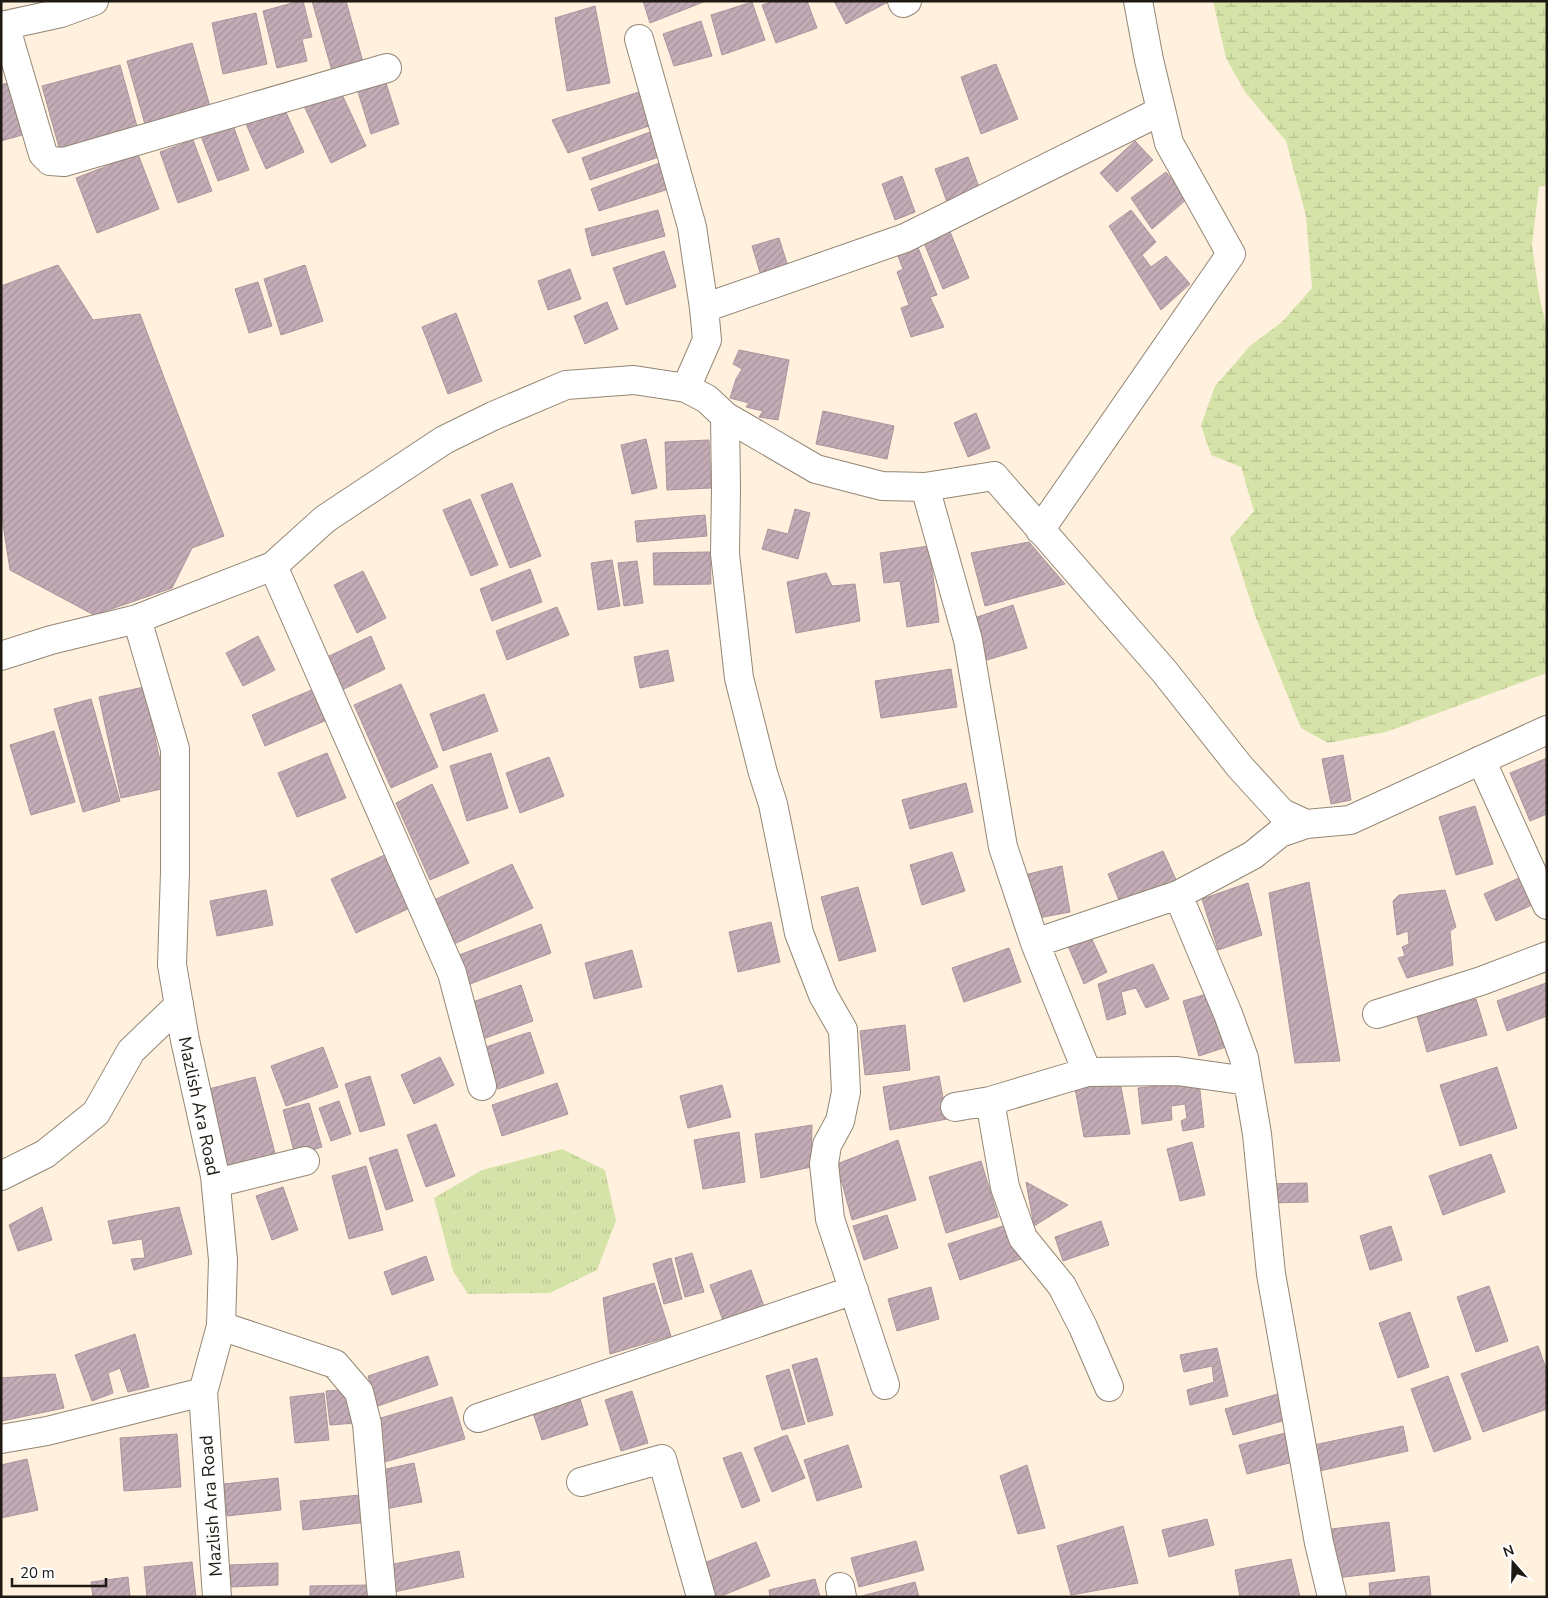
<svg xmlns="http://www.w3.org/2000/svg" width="1548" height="1598" font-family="'Nunito Sans',sans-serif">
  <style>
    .grass { fill: url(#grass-tufts) }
    .wetland { fill: url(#wetland-marsh) }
    .building { fill: url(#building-hatch); stroke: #aa949e }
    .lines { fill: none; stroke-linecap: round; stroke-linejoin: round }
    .minor-casing { stroke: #938675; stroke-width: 30 }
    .tertiary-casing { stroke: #938675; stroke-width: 30 }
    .minor { stroke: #fff; stroke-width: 28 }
    .tertiary { stroke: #fff; stroke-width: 28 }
    .labels { text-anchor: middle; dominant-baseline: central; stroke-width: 4; stroke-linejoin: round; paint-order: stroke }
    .street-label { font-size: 18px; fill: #1e1a13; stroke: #fff }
  </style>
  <defs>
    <pattern id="grass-tufts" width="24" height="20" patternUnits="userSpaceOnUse" patternTransform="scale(1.25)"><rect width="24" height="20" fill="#d6e3a8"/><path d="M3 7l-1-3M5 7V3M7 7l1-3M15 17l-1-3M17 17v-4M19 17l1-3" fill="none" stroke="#b7c290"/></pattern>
    <pattern id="wetland-marsh" width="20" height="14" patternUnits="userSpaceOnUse" patternTransform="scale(1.25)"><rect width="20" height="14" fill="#d6e3a8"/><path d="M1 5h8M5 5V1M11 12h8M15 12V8" fill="none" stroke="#b7c290"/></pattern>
    <pattern id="building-hatch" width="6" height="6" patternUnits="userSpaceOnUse" patternTransform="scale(1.25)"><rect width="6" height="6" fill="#c3acb6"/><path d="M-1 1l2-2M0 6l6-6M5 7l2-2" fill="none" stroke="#a7939c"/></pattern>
  </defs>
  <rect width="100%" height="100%" fill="#fff1dd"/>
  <path class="grass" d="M562,1149l43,21 11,51 -19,49 -47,23 -82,1 -15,-23 -19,-73 48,-28z"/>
  <path class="wetland" d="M1213,1h334v184l-8,2 -7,58 7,49 8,36v343l-161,59 -58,11 -27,-15 -45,-110 -26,-80 24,-27 -13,-44 -30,-12 -10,-30 14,-39 35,-40 32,-24 30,-34 -6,-72 -20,-75 -41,-49 -19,-34z"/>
  <path class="building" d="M300,1h3l9,36 -10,2 5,22 -30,7 -14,-57z
    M312,1h34l17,61 -31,9z
    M643,1h63l-56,22z
    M773,1h34l10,27 -41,15 -14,-38z
    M834,1h56l-44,23z
    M752,2l13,38 -43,15 -11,-40z
    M595,6l15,77 -43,8 -12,-73z
    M256,13l11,51 -44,10 -11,-51z
    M701,21l11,35 -38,10 -11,-32z
    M192,43l19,67 -65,18 -19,-67z
    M996,64l22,55 -37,15 -20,-57z
    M120,65l18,65 -78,21 -18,-65z
    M7,83l15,52 -21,6v-56z
    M386,83l13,41 -28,10 -13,-42z
    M340,90l26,56 -35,17 -27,-57z
    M642,91l7,35 -81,27 -16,-33z
    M284,108l20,44 -38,17 -20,-45z
    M233,125l16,45 -31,11 -17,-45z
    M650,132l9,25 -69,23 -8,-22z
    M193,140l19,51 -34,12 -18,-51z
    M1135,141l18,19 -36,32 -17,-19z
    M138,154l21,55 -62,24 -21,-55z
    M968,157l12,33 -33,12 -12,-33z
    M662,162l10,26 -73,23 -8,-22z
    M1166,172l21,27 -35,30 -21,-31z
    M902,176l13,36 -20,8 -13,-36z
    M658,210l7,26 -73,20 -7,-27z
    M1131,210l25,32 -14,13 9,12 15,-11 24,28 -29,26 -52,-84z
    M948,227l21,51 -26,11 -21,-51z
    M779,238l11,35 -27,9 -11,-36z
    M917,245l20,50 -7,2 14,30 -33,10 -10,-29 8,-3 -12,-33 6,-3 -7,-18z
    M664,251l12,36 -50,18 -13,-37z
    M58,265l35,55 47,-6 84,222 -32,12 -20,40 -78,27 -84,-45 -9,-59v-225z
    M305,265l18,56 -42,14 -17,-56z
    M570,269l11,30 -33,11 -10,-29z
    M258,282l14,44 -23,7 -14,-44z
    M607,302l11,27 -33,15 -11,-28z
    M456,313l26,68 -34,13 -26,-67z
    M739,350l50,10 -11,60 -19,-3 4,-6 -17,-4 3,-4 -19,-5 6,-19 6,-10 -9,-5z
    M823,411l71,15 -7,33 -71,-15z
    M976,413l14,35 -22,9 -14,-34z
    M646,439l11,49 -25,6 -11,-49z
    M709,440l2,48 -44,2 -2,-48z
    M512,483l29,73 -31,12 -29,-73z
    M470,499l28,66 -27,11 -28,-66z
    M795,509l15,4 -12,46 -36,-10 6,-20 20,5z
    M705,515l2,21 -70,6 -2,-21z
    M1029,542l36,42 -80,22 -14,-53z
    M929,546l10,76 -32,5 -7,-46 -16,2 -4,-30z
    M710,552l1,32 -57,1 -1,-32z
    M612,560l8,46 -22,4 -7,-47z
    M637,561l6,42 -19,3 -6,-43z
    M530,569l12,33 -50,19 -12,-32z
    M363,571l23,47 -29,15 -23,-48z
    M826,573l6,13 23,-2 5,37 -64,12 -9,-51z
    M1013,605l14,43 -40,12 -13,-42z
    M557,607l12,28 -62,25 -11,-29z
    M258,636l17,34 -32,16 -17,-33z
    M371,636l14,33 -45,22 -15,-33z
    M668,650l6,31 -34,7 -6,-31z
    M951,669l6,38 -76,11 -6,-37z
    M401,684l37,83 -47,21 -37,-83z
    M144,687l22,101 -45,10 -22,-101z
    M314,689l13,31 -62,26 -13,-31z
    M484,694l14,37 -55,20 -13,-37z
    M91,699l29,102 -37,11 -29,-103z
    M54,731l21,71 -44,13 -21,-70z
    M327,753l19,45 -49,19 -19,-44z
    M491,753l17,55 -41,13 -17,-55z
    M1343,755l8,45 -20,4 -9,-45z
    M549,757l15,39 -44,17 -14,-40z
    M1547,758v56l-17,7 -20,-48z
    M966,783l7,29 -63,17 -8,-29z
    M432,784l37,79 -39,17 -34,-77z
    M1475,806l18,58 -37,11 -17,-58z
    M1163,851l14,31 -55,25 -14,-33z
    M952,852l13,39 -43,14 -12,-40z
    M387,854l25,53 -56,26 -25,-54z
    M512,864l21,44 -81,37 -20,-44z
    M1062,866l8,46 -32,6 -14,-43z
    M1519,878l13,27 -36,16 -12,-27z
    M1309,882l31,179 -45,2 -26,-170z
    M1248,883l14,52 -44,15 -16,-51z
    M858,887l18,64 -37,10 -18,-64z
    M266,890l7,35 -56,11 -7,-35z
    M1445,890l11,37 -6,4 3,34 -46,13 -9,-20 7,-2 -3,-9 7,-3 -1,-13 -11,4 -4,-34 6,-6z
    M771,922l9,40 -42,10 -9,-40z
    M541,924l10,29 -81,31 -11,-29z
    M1090,935l17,37 -23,12 -18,-43z
    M1009,948l12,34 -57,20 -12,-34z
    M632,950l10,37 -48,12 -9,-36z
    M1153,964l16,35 -23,9 -10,-20 -15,4 5,22 -19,6 -9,-36z
    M1546,983l1,33 -40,15 -10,-30z
    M521,985l12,36 -53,19 -13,-36z
    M1210,993l16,54 -27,9 -16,-55z
    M1476,999l11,36 -60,17 -10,-36z
    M905,1025l5,45 -45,5 -5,-44z
    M530,1032l14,41 -46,16 -15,-41z
    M323,1047l15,40 -52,19 -15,-40z
    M440,1057l14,28 -40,19 -13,-29z
    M1497,1067l20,61 -57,18 -20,-61z
    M370,1076l15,49 -25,7 -15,-48z
    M939,1076l8,43 -57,11 -7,-43z
    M255,1077l21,80 -50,13 -21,-80z
    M1120,1082l10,52 -46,3 -9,-49z
    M1199,1082l5,45 -21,4 -2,-10 6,-3 -2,-14 -14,2 1,14 -30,4 -4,-36z
    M557,1083l11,31 -66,22 -10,-31z
    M722,1085l9,32 -43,11 -8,-32z
    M339,1101l12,33 -20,7 -12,-33z
    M309,1103l13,44 -27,8 -12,-45z
    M436,1124l19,52 -29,11 -19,-52z
    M812,1125l-1,42 -50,11 -6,-44z
    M739,1132l6,50 -42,7 -9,-49z
    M898,1140l18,60 -64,20 -15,-56z
    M1192,1142l13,53 -25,6 -13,-52z
    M397,1149l16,52 -27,9 -17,-52z
    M1491,1154l14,38 -62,23 -14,-39z
    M981,1161l17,56 -52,16 -17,-56z
    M366,1166l17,64 -34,9 -17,-63z
    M1026,1182l42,23 -34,21z
    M1307,1183l1,19 -40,1 -1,-19z
    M283,1187l15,43 -26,10 -16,-44z
    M42,1207l10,33 -34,11 -9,-26z
    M179,1207l13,47 -58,16 -3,-11 14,-1 -3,-19 -29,5 -5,-23z
    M887,1215l11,33 -34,12 -11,-34z
    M1101,1221l8,24 -46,16 -8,-24z
    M1009,1224l12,35 -61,21 -12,-36z
    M1391,1226l11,34 -32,10 -10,-34z
    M692,1253l12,39 -19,5 -10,-39z
    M426,1256l8,24 -42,15 -8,-23z
    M671,1258l11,41 -18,5 -11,-40z
    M751,1270l15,42 -41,14 -15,-41z
    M654,1283l17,53 -61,18 -7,-56z
    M1489,1286l19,55 -32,11 -19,-55z
    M931,1287l8,32 -42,12 -9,-32z
    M1410,1312l19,55 -31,11 -19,-55z
    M135,1334l14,53 -21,5 -8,-24 -12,5 5,20 -21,8 -17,-46z
    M1538,1346l9,25v38l-64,23 -22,-58z
    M1217,1348l11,48 -38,9 -3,-15 27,-8 -2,-16 -28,6 -4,-17z
    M428,1356l10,29 -60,21 -10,-30z
    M817,1358l16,57 -25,7 -16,-57z
    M789,1369l16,55 -23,6 -16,-54z
    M55,1374l9,34 -62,13 -1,-43z
    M1448,1376l23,63 -37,13 -23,-63z
    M353,1389l3,34 -26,2 -4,-34z
    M632,1391l16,52 -27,8 -16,-51z
    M578,1392l10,33 -46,15 -11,-33z
    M324,1393l5,47 -34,3 -5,-46z
    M1278,1394l8,26 -53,15 -8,-26z
    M452,1397l13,42 -84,24 -7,-43z
    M1403,1426l5,25 -93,21 -6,-26z
    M1289,1432l8,29 -50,13 -8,-29z
    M177,1434l4,53 -57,4 -4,-53z
    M787,1435l18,43 -33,14 -18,-44z
    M848,1445l14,42 -45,14 -13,-41z
    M741,1452l19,49 -18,7 -19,-50z
    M27,1459l11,51 -37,8v-53z
    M414,1463l8,39 -37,7 -8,-38z
    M1027,1465l18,63 -27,6 -18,-58z
    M278,1478l3,32 -54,6 -3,-32z
    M360,1495l7,27 -64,8 -3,-29z
    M1207,1519l7,26 -45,12 -7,-27z
    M1389,1522l6,49 -67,8 -5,-49z
    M1123,1526l15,57 -67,12 -14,-49z
    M916,1541l8,29 -65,17 -8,-29z
    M756,1542l14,34 -51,21h-7l-13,-32z
    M459,1551l5,26 -70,15 -5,-27z
    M1291,1559l9,38h-60l-5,-27z
    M192,1562l4,35h-49l-3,-30z
    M278,1563v22l-47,2 -1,-22z
    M1429,1576l2,21h-61l-1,-14z
    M128,1577l2,20h-37l-2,-15z
    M815,1579l5,18h-50l-1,-7z
    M915,1582l4,15h-61z
    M369,1585v12h-59v-11z"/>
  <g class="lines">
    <g class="minor-casing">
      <path id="minor" d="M902,1l1,2 4,-2
        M5,25l38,129 7,7 14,1 323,-94
        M1,26l60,-13 33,-12
        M639,39l53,188 12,81 3,32 -21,48
        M704,308l201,-70 256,-127
        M725,416l1,73 -1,65 14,124 24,95 10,31 26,129 24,62 20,35 3,62 -6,29 -13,24 -3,19 6,55 55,166
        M925,487l43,153 35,207 32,96 52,129
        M273,566l179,407 30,113
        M1481,760l66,145
        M1178,895l50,119 16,44 13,76 14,140 48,269 13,54
        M1035,943l143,-48 75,-40 27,-22 26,-9
        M1377,1014l104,-33 66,-25
        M990,1101l15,86 18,51 39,48 21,41 26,60
        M955,1107l35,-6 97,-29 90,-1 71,10
        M1,1176l44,-22 51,-41 35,-62 48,-46
        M216,1183l89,-22
        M221,1326l114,38 24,28 8,32 15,173
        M478,1418l376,-128
        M1,1439l46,-8 156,-39
        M581,1482l81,-23 39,138
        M840,1587l2,10"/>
    </g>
    <g class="tertiary-casing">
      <path id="tertiary" d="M1040,530l191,-276 -62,-111 -20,-83 -11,-59
        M137,619l38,130v123l-3,93 13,75 30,136 8,84 -2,66 -18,66 14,205
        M1,656l50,-16 86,-21 136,-53 52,-47 119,-79 49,-24 73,-31 68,-5 52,8 21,11 18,17 91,53 66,17 43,1 69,-11 170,195 76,96 42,46 24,11 44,-4 197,-90"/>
    </g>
    <use href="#minor" class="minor"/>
    <use href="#tertiary" class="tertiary"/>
  </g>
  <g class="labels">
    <g class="street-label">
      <text transform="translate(199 1106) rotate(78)">Mazlish Ara Road</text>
      <text transform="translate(211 1506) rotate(-94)">Mazlish Ara Road</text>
    </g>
  </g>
  <rect width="1548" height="1598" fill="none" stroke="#1e1a13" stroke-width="5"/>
  <g transform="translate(1513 1563) rotate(340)" stroke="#ffffff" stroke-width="4" paint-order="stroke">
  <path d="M0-4L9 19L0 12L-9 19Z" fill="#1e1a13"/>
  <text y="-8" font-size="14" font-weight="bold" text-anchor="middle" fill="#1e1a13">N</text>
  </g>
  <path d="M12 1578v8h94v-8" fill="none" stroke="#1e1a13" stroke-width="2.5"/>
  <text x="20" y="1578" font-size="15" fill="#1e1a13" stroke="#ffffff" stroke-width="4" paint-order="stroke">20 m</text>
</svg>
